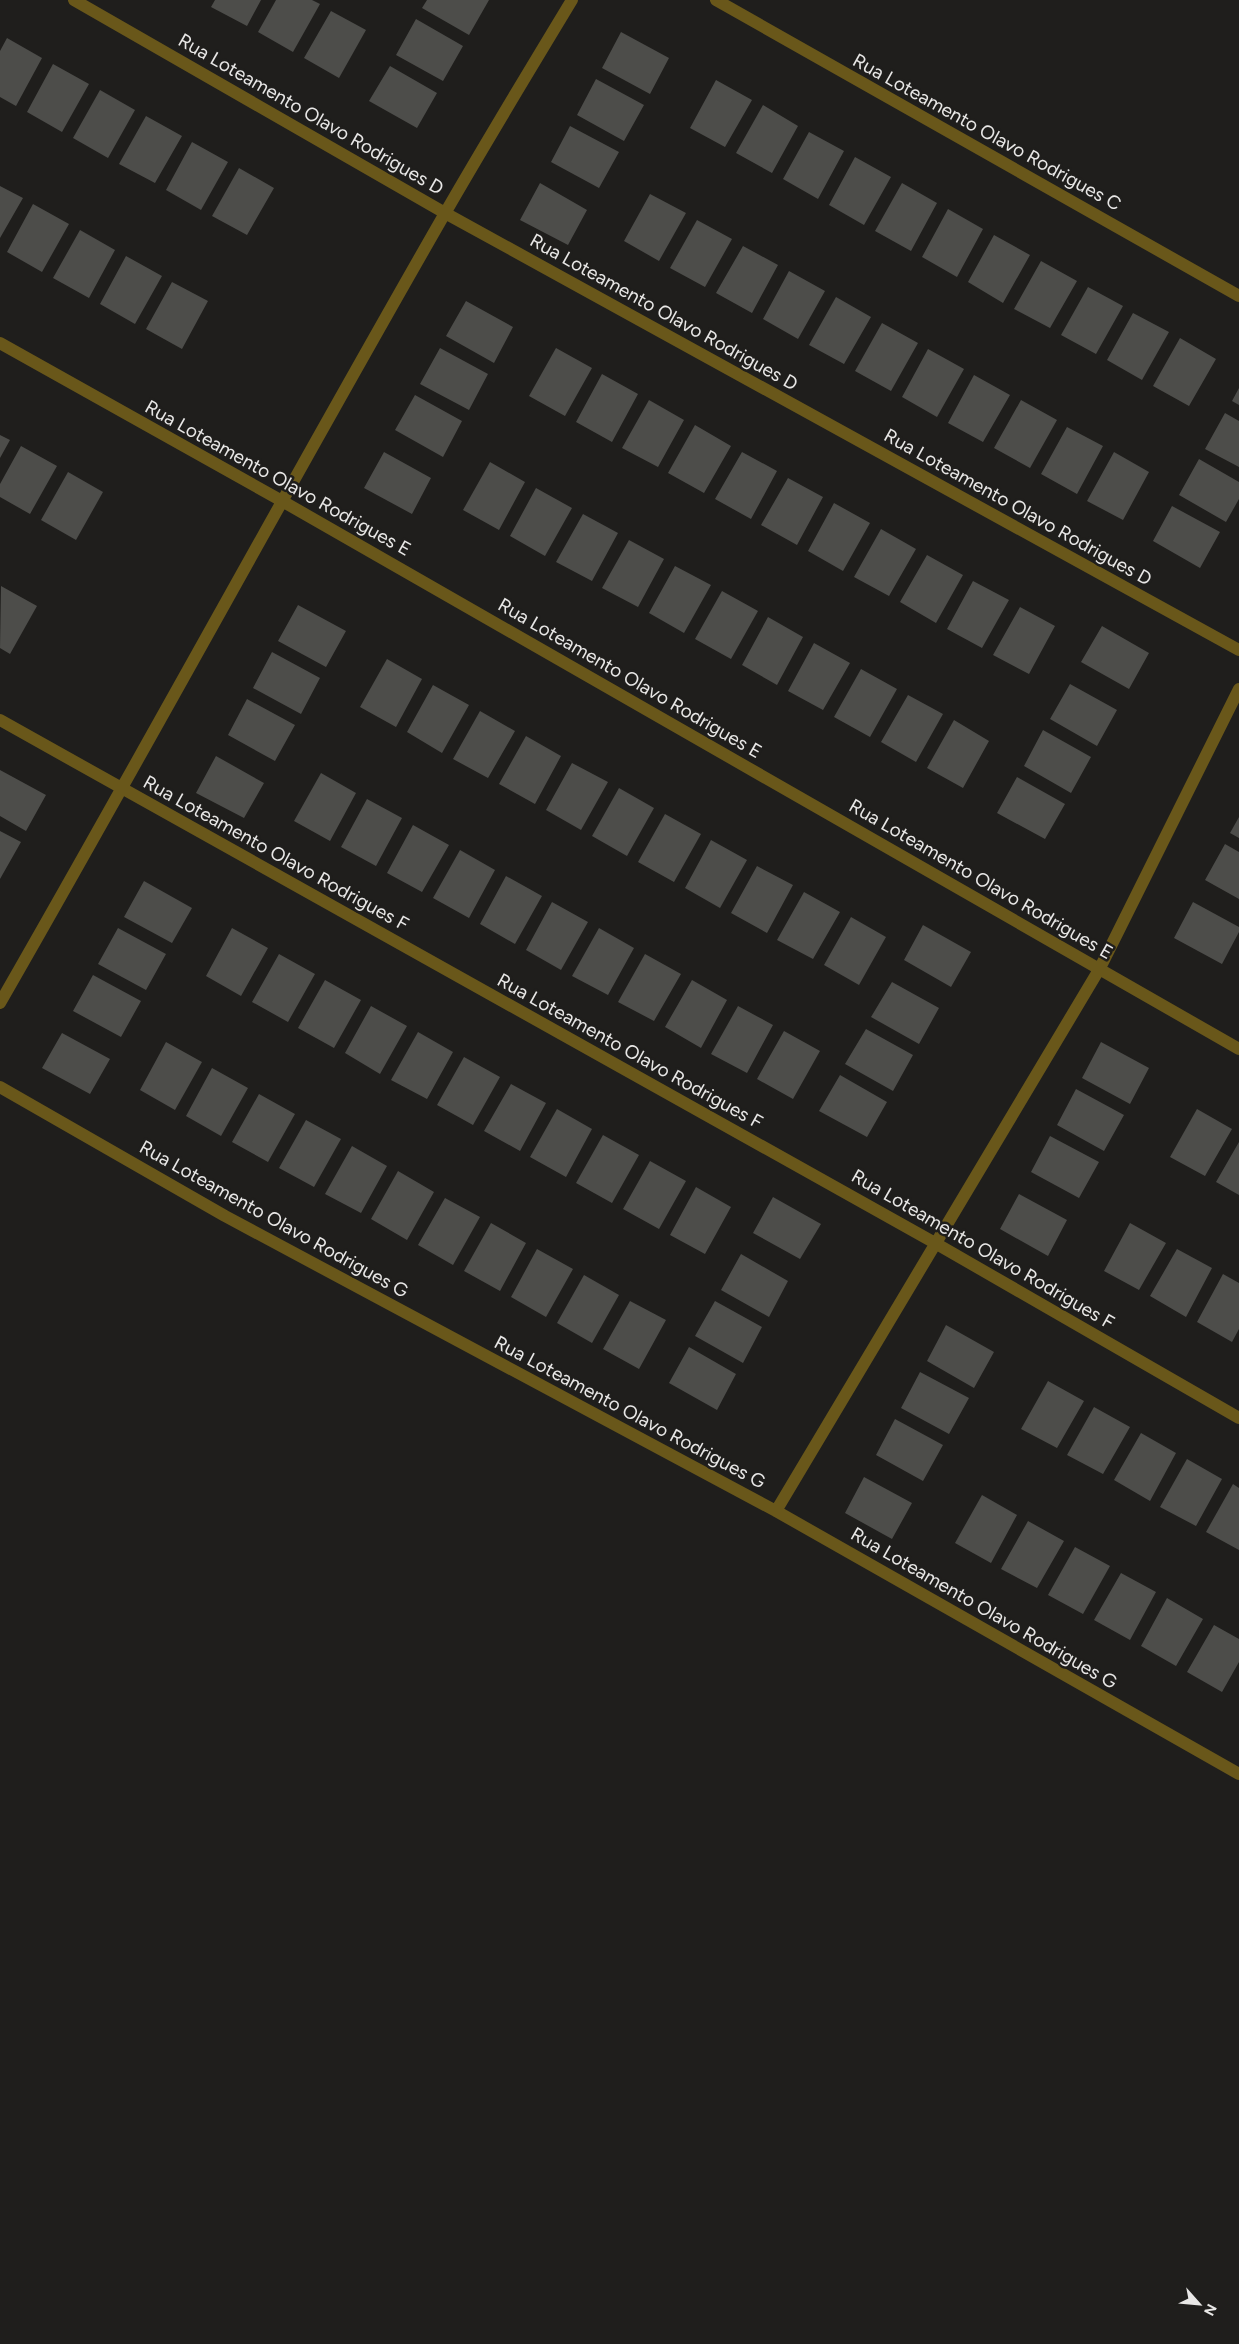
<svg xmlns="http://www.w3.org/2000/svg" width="1239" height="2344" font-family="Figtree,sans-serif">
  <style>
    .building { fill: #4d4d4a }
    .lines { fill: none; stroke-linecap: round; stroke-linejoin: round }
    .street { stroke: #69571a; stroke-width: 12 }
    .labels { text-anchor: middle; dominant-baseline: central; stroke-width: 5; stroke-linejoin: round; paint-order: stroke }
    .street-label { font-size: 19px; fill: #e8e7e6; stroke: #1f1e1c }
  </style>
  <rect width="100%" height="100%" fill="#1f1e1c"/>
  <path class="building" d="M215,0h46l-14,26 -36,-19z
    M276,0h36l8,4 -27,48 -35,-20z
    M427,0h62l-20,35 -47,-27z
    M331,11l35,19 -27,48 -35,-20z
    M416,19l47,27 -20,35 -47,-26z
    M621,32l48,26 -19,36 -48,-26z
    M7,38l35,20 -26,48 -16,-9v-46z
    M53,64l36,20 -27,48 -35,-20z
    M390,66l47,27 -20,35 -48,-27z
    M596,79l48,26 -20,36 -47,-26z
    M716,80l36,20 -27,47 -35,-19z
    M100,90l35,20 -27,48 -35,-20z
    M763,105l35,21 -26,47 -36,-20z
    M146,116l36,20 -27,47 -36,-19z
    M570,126l49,26 -20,36 -48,-26z
    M809,132l35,19 -26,48 -35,-20z
    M192,142l36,20 -27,48 -35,-20z
    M855,157l36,20 -27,48 -35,-20z
    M239,168l35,20 -27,47 -35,-19z
    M540,183l47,27 -19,35 -48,-25z
    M902,183l35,20 -26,48 -36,-20z
    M0,186l23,12 -23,40z
    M650,194l36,19 -27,48 -35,-20z
    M33,204l36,20 -27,48 -35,-20z
    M948,209l35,20 -26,48 -35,-20z
    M697,220l35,19 -27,48 -35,-19z
    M80,230l35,20 -26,48 -36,-20z
    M994,235l36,20 -27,48 -35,-21z
    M743,246l35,19 -26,48 -36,-20z
    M126,256l36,20 -27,48 -35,-20z
    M1041,261l36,20 -27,47 -36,-19z
    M789,271l36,20 -27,48 -35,-20z
    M172,282l36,19 -26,48 -36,-20z
    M1088,287l35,19 -27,48 -35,-19z
    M836,297l35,20 -27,47 -35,-19z
    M466,301l47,26 -19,36 -48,-27z
    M1133,313l36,19 -27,48 -35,-20z
    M882,323l36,20 -27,48 -36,-20z
    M1180,338l36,21 -27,47 -36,-20z
    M440,348l48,26 -19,36 -49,-26z
    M556,348l36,20 -27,48 -36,-20z
    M928,349l36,20 -27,48 -35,-20z
    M602,374l36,20 -26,48 -36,-20z
    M974,375l36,20 -27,47 -35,-19z
    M1239,388v17l-7,-4z
    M415,395l47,26 -19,36 -48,-27z
    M649,400l35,20 -26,47 -36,-19z
    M1021,400l36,20 -27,48 -36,-20z
    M1225,413l14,8v46l-34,-18z
    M695,425l36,21 -27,47 -36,-20z
    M1067,427l36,19 -26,48 -36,-20z
    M0,435l10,5 -10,18z
    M21,446l36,20 -27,48 -30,-17v-13z
    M384,452l47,26 -19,36 -48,-26z
    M742,452l35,19 -26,48 -36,-20z
    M1114,452l35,20 -26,48 -36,-19z
    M1199,459l40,23v17l-13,23 -47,-27z
    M490,462l35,20 -26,48 -36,-20z
    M68,472l35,20 -27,48 -35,-20z
    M788,478l35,19 -26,48 -36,-20z
    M536,488l36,20 -27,48 -35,-20z
    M834,503l36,20 -27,48 -35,-20z
    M1172,506l48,26 -20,36 -47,-27z
    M583,514l35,19 -26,48 -36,-19z
    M881,529l35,20 -27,47 -35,-19z
    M629,540l35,19 -26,48 -36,-19z
    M927,555l36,20 -27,48 -36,-21z
    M675,566l36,19 -27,48 -35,-20z
    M973,581l36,19 -27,48 -35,-19z
    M1,586l36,20 -27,48 -10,-6z
    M722,591l36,20 -27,48 -36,-20z
    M298,605l48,26 -20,36 -48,-26z
    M1020,607l35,19 -26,48 -36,-19z
    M768,617l35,20 -26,48 -35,-20z
    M1102,626l47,27 -20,36 -48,-27z
    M814,643l36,20 -27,47 -35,-19z
    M272,652l48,26 -19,36 -48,-26z
    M387,659l35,20 -26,48 -36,-20z
    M861,669l36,20 -27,48 -36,-20z
    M1070,684l47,26 -20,36 -47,-27z
    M433,685l36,20 -27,48 -35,-21z
    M908,695l35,19 -27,48 -35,-20z
    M247,699l48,26 -20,36 -47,-26z
    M480,711l35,20 -27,47 -35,-19z
    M954,720l35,21 -26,47 -36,-20z
    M1043,730l48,27 -20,36 -47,-27z
    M526,736l35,20 -26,48 -36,-20z
    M216,756l48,27 -20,35 -48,-25z
    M572,763l36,19 -27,48 -35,-20z
    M0,770l46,25 -20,36 -26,-15z
    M321,773l35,20 -26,48 -36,-20z
    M1017,777l48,27 -20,35 -48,-26z
    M619,788l35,20 -27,48 -35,-20z
    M367,799l35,19 -26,48 -35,-19z
    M665,814l36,20 -27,48 -36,-20z
    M1239,817v21l-9,-5z
    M413,825l36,20 -27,47 -35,-19z
    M0,831l21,11 -21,37z
    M711,840l36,20 -27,48 -35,-20z
    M1225,844l14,8v47l-34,-19z
    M460,850l35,20 -26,48 -36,-20z
    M757,866l36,19 -26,48 -36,-20z
    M506,876l36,20 -27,48 -35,-20z
    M144,881l48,27 -20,35 -48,-26z
    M804,892l36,20 -27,47 -36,-19z
    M552,902l36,20 -27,48 -35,-20z
    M1193,902l46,25v5l-17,32 -48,-26z
    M851,917l35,20 -27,48 -35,-20z
    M923,925l48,27 -20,35 -47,-27z
    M118,928l48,26 -20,36 -48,-26z
    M232,928l36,20 -27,48 -35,-20z
    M599,928l35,20 -26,47 -36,-19z
    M279,954l36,20 -27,48 -36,-20z
    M645,954l36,20 -27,47 -36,-19z
    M93,975l48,26 -20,36 -48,-26z
    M325,980l36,20 -27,48 -36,-20z
    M692,980l35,20 -26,48 -36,-21z
    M892,982l47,26 -20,36 -48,-27z
    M371,1006l36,20 -27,48 -35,-21z
    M738,1006l35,19 -26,48 -36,-19z
    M866,1029l47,26 -20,36 -48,-27z
    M784,1031l36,20 -27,48 -36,-20z
    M418,1032l35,20 -26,47 -36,-19z
    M62,1033l48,26 -20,35 -48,-26z
    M166,1042l36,20 -27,48 -35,-20z
    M1101,1042l48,26 -19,36 -48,-26z
    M464,1057l36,20 -27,48 -36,-20z
    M212,1068l36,20 -27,48 -35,-20z
    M840,1075l47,27 -20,35 -48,-26z
    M511,1084l35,19 -26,48 -36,-20z
    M1076,1089l48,26 -20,36 -47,-26z
    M259,1094l36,20 -27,48 -36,-20z
    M557,1109l35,20 -26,48 -36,-20z
    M1197,1109l35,20 -27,47 -35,-19z
    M306,1120l35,19 -27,48 -35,-19z
    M603,1135l36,20 -27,48 -36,-20z
    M1050,1136l49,26 -20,36 -48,-26z
    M1239,1142v53l-23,-13z
    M352,1146l35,20 -26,47 -36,-19z
    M650,1161l36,20 -27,48 -36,-20z
    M398,1171l36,21 -27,48 -36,-21z
    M696,1187l35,20 -26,47 -35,-19z
    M1019,1194l48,26 -19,36 -48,-27z
    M773,1197l48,27 -21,35 -47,-26z
    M445,1198l35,19 -27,48 -35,-20z
    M491,1223l35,20 -26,48 -36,-20z
    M1130,1223l36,20 -27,47 -35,-19z
    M537,1249l36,20 -27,48 -35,-20z
    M1177,1249l35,19 -26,49 -36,-21z
    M741,1254l47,27 -19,36 -48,-27z
    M1223,1274l16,9v46l-7,13 -35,-20z
    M584,1275l35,20 -27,48 -35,-20z
    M630,1301l36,19 -27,49 -36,-20z
    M715,1301l47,26 -19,36 -48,-27z
    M946,1325l48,27 -20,36 -47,-27z
    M689,1347l47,27 -19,36 -48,-27z
    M920,1372l49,26 -20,36 -48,-26z
    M1048,1381l36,20 -27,47 -36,-19z
    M1094,1407l36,20 -27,47 -36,-19z
    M895,1419l48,26 -20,36 -47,-26z
    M1141,1433l35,20 -26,48 -36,-21z
    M1187,1459l35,20 -26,47 -36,-19z
    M864,1477l48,26 -20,36 -47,-26z
    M1233,1484l6,4v62l-33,-18z
    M982,1495l35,20 -26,48 -36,-20z
    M1028,1521l36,20 -27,47 -36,-19z
    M1075,1547l35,19 -27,48 -35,-19z
    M1121,1573l35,19 -26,48 -36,-20z
    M1167,1598l36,21 -27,47 -35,-20z
    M1214,1625l25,14v23l-17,30 -35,-20z"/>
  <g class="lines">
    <path class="street" d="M74,0l371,213 794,437
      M716,0l523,296
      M0,343l282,158 957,548
      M0,720l935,523 304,175
      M0,1003c150,-261 294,-527 444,-788 42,-73 85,-144 128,-215
      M0,1087l225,129 551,295 463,263
      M776,1511l324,-543 139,-279"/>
  </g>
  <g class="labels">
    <g class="street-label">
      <text transform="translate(311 114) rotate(30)">Rua Loteamento Olavo Rodrigues D</text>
      <text transform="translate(987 132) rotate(29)">Rua Loteamento Olavo Rodrigues C</text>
      <text transform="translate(664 312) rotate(29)">Rua Loteamento Olavo Rodrigues D</text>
      <text transform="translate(278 478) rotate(29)">Rua Loteamento Olavo Rodrigues E</text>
      <text transform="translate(1018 507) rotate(29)">Rua Loteamento Olavo Rodrigues D</text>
      <text transform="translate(630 678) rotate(30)">Rua Loteamento Olavo Rodrigues E</text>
      <text transform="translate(276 853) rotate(29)">Rua Loteamento Olavo Rodrigues F</text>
      <text transform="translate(981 879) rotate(30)">Rua Loteamento Olavo Rodrigues E</text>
      <text transform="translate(630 1051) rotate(29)">Rua Loteamento Olavo Rodrigues F</text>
      <text transform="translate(274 1219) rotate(29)">Rua Loteamento Olavo Rodrigues G</text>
      <text transform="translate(983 1249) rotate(30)">Rua Loteamento Olavo Rodrigues F</text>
      <text transform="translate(630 1412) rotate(28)">Rua Loteamento Olavo Rodrigues G</text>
      <text transform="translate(984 1608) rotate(30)">Rua Loteamento Olavo Rodrigues G</text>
    </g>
  </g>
  <g transform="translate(1199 2304) rotate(117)" stroke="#1f1e1c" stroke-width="4" paint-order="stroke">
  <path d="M0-4L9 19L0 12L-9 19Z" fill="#e8e7e6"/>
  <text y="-8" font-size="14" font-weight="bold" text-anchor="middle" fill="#e8e7e6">N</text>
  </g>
</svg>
